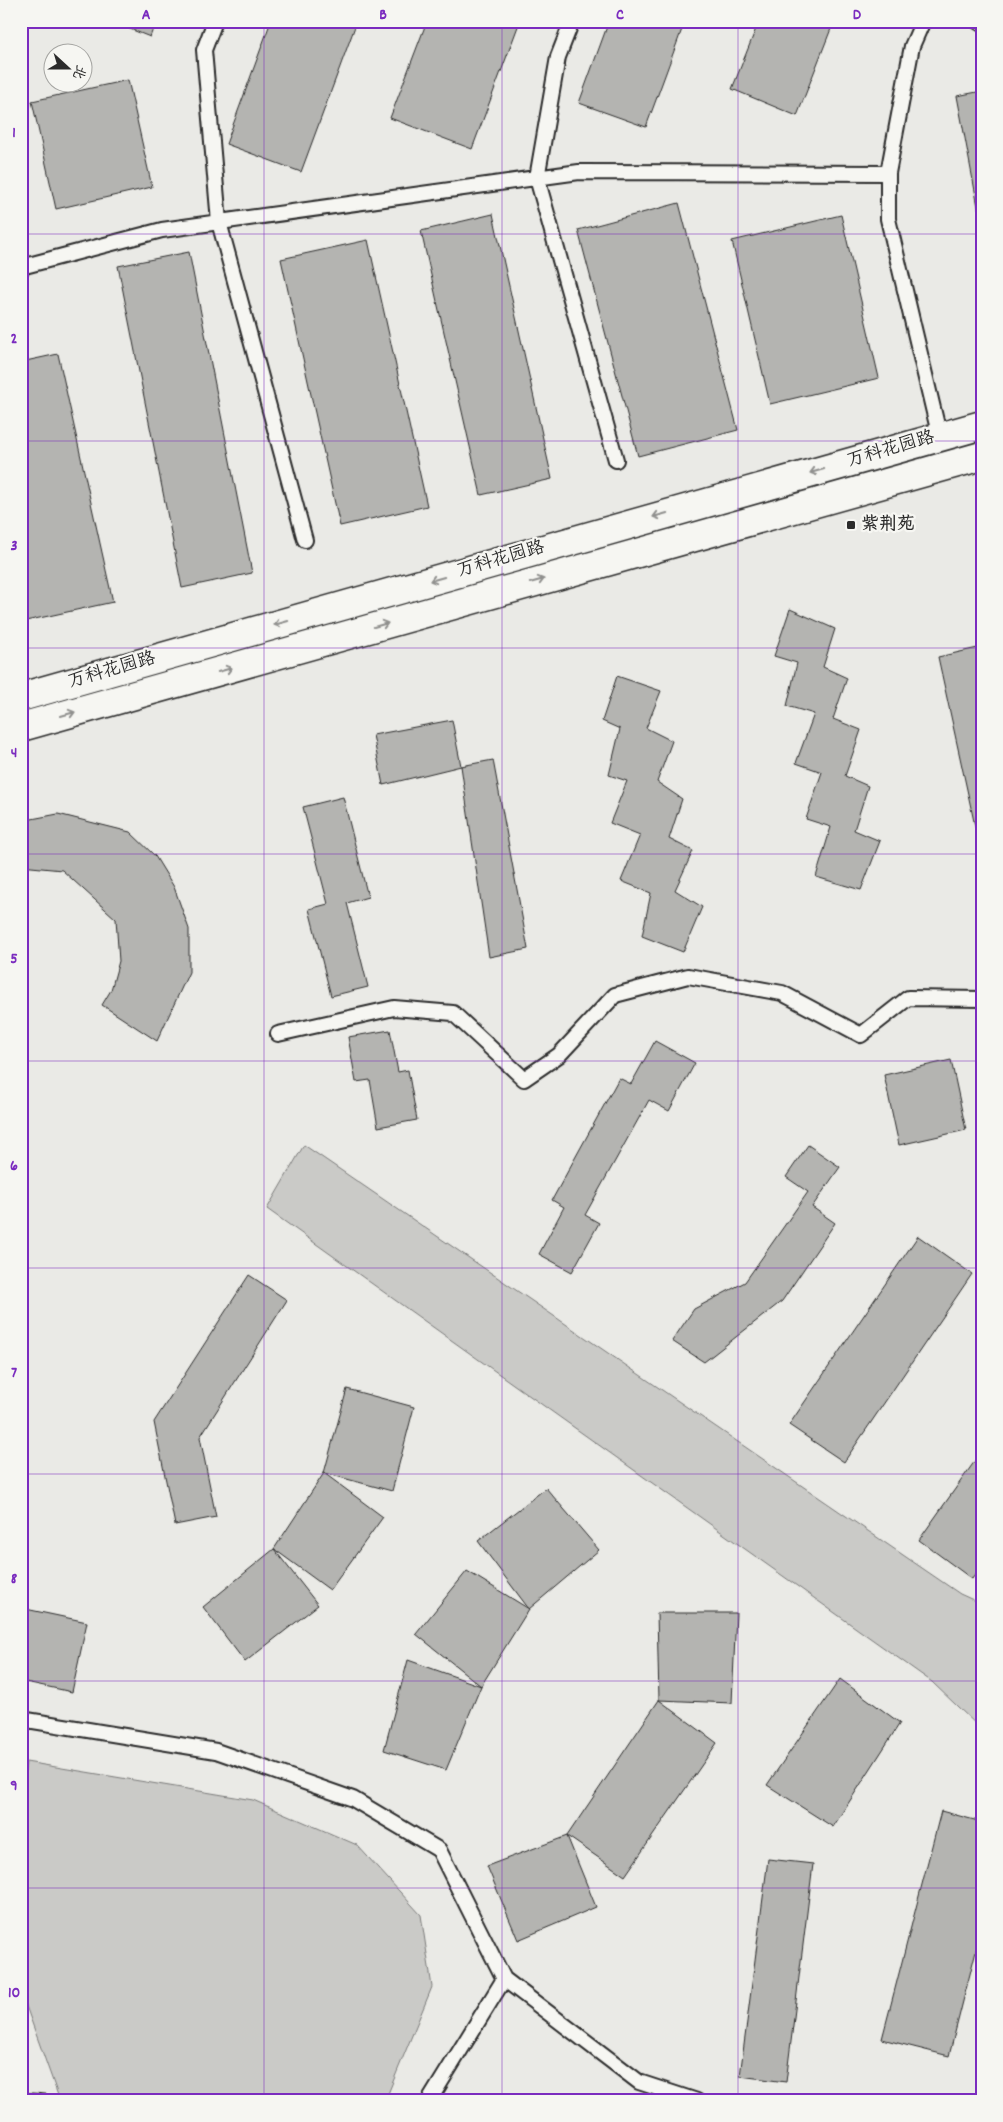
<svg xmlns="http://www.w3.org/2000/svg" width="1003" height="2122" font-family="Dekko,'LXGW WenKai TC',sans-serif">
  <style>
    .green { fill: #cacac7; stroke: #7a7a79 }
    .building { fill: #b4b4b1; stroke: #2b2b2b }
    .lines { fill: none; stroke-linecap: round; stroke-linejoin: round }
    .service-casing { stroke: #2b2b2b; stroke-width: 18 }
    .tertiary-casing { stroke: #2b2b2b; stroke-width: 31 }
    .service { stroke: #f6f6f2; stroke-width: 14 }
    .tertiary { stroke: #f6f6f2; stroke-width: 28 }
    .oneway { stroke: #90908e }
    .grid { fill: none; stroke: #7b2cbf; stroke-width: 1; stroke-opacity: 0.55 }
    .poi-dot { fill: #2b2b2b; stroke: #f6f6f2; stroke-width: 2 }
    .labels { text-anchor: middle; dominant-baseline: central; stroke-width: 4.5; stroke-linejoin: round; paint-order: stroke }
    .street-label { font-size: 18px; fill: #2b2b2b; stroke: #f6f6f2 }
    .poi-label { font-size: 18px; font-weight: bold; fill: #2b2b2b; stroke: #f6f6f2; text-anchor: start }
    .neatline { fill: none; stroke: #7b2cbf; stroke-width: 2 }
    .grid-label { font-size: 16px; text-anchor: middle; font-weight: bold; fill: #7b2cbf }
  </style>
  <rect width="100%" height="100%" fill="#eaeae6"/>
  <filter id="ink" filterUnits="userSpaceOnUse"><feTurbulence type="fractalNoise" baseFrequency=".02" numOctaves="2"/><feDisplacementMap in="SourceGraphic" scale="10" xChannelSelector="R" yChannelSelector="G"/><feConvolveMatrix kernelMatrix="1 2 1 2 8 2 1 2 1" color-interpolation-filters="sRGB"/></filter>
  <g filter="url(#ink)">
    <path class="green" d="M304,1145l656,449 22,10v126l-50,-48 -665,-473z
      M26,1762l227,38 104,45 64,70 11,72 -47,114h-325l-39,-109v-179z"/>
    <path class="building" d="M110,21h46l-6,16z
      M271,21h86l-56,151 -75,-28z
      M427,21h93l-48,128 -82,-31z
      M609,21h76l-39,106 -67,-24z
      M759,21h75l-37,95 -65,-27z
      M128,80l24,107 -96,22 -24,-108z
      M982,91v137l-25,-132z
      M679,203l59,227 -100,26 -60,-226z
      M493,214l59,265 -71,16 -60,-264z
      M841,215l38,163 -109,26 -38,-163z
      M368,240l59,266 -87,20 -59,-267z
      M189,252l63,321 -70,15 -64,-322z
      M58,354l55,248 -92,20v-260z
      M790,609l45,20 -12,38 24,11 -14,41 28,11 -16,46 23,10 -14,44 26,11 -19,49 -45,-13 15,-50 -25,-8 16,-47 -26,-9 18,-49 -27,-8 10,-43 -23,-7z
      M982,647v211l-44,-201z
      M617,676l44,15 -15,37 26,13 -15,41 25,17 -13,40 24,12 -18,39 27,17 -19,45 -41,-16 9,-43 -30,-12 19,-46 -30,-12 17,-42 -18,-6 11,-46 -18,-8z
      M452,720l9,46 -78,19 -10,-50z
      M493,760l35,189 -39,8 -28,-191z
      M343,797l25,100 -21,6 21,84 -37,9 -22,-87 19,-5 -25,-97z
      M58,814l72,18 25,24 19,31 15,42v43l-32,69 -55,-36 9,-15 8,-29 -3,-42 -54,-49 -41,-4v-45z
      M390,1030l8,42 10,-2 9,50 -39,7 -8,-47 -14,2 -8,-45z
      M655,1041l40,22 -26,48 -20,-11 -64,115 14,8 -27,49 -33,-18 25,-47 -12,-7 67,-122 12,6z
      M951,1060l15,70 -67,15 -15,-70z
      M808,1145l32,22 -28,40 23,16 -53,78 -78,61 -32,-21 22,-32 51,-27 63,-90 -22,-15z
      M918,1236l54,38 -128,188 -55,-37z
      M249,1275l38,25 -87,137 16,80 -41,8 -21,-103z
      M347,1389l67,18 -22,84 -68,-18z
      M982,1451v114l-10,14 -53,-39z
      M324,1473l59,44 -53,73 -56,-41z
      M546,1488l53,62 -70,59 -51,-68z
      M274,1549l44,56 -73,57 -42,-55z
      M467,1571l62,38 -48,77 -65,-52z
      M21,1608l66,14 -15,70 -51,-11z
      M657,1613h79l-4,90 -73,-3z
      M408,1660l73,26 -35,84 -62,-20z
      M840,1679l60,44 -67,104 -66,-42z
      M659,1700l58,43 -92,133 -58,-40z
      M941,1811l41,11v105l-33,129 -67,-17z
      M567,1836l29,71 -78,33 -31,-74z
      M768,1859l45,5 -27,218 -46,-6z
      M21,2092l25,2 -1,7h-24z"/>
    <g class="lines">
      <g class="service-casing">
        <path id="service" d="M215,21l-11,29 15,172 86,318
          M572,21l-14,36 -21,121 79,282
          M923,21l-11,25 -24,127v46l53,223
          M977,21l5,3
          M21,267l141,-37 417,-58 309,1
          M278,1034l116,-26 59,5 71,66 35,-24 56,-60 73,-19 94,17 79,42 47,-37 74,1
          M21,1719l195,32 137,48 86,51 65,129 135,103 58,19
          M429,2101l75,-122"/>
      </g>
      <g class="tertiary-casing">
        <path id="tertiary" d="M21,697l961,-272
          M21,727l961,-271"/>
      </g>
      <use href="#service" class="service"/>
      <use href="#tertiary" class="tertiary"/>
    </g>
    <defs><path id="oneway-shaft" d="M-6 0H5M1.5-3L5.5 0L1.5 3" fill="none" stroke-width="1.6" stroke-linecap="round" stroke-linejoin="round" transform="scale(1.25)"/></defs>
    <g class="oneway">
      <use href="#oneway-shaft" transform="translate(817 471) rotate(164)"/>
      <use href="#oneway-shaft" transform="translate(660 515) rotate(164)"/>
      <use href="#oneway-shaft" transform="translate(437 579) rotate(164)"/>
      <use href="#oneway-shaft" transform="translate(537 581) rotate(-16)"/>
      <use href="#oneway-shaft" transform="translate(281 623) rotate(164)"/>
      <use href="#oneway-shaft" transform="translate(381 625) rotate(-16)"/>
      <use href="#oneway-shaft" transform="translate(225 670) rotate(-16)"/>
      <use href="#oneway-shaft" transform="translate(68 714) rotate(-16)"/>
    </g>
  </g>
  <path class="grid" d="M264,21v2080M502,21v2080M738,21v2080M21,234h961M21,441h961M21,648h961M21,854h961M21,1061h961M21,1268h961M21,1474h961M21,1681h961M21,1888h961"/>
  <rect class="poi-dot" x="846" y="520" width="10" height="10" rx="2.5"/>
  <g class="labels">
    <g class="street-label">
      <text transform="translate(891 450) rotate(-16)">万科花园路</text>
      <text transform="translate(501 560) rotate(-16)">万科花园路</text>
      <text transform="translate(112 671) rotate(-16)">万科花园路</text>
    </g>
    <g class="poi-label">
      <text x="861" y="525">紫荆苑</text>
    </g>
  </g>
  <rect width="1003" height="2122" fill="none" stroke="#f6f6f2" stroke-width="55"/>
  <g transform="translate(68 68) rotate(111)"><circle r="24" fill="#f6f6f2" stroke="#a5a5a2"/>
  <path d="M0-4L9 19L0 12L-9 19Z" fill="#2b2b2b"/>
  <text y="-8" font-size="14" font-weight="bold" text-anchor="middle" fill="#2b2b2b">北</text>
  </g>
  <rect x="28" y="28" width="948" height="2066" class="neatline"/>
  <g class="grid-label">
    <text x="146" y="19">A</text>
    <text x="383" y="19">B</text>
    <text x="620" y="19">C</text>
    <text x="857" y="19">D</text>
    <text x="14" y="137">1</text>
    <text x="14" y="343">2</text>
    <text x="14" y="550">3</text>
    <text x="14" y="757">4</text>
    <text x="14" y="963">5</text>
    <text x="14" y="1170">6</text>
    <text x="14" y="1377">7</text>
    <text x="14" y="1583">8</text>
    <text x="14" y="1790">9</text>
    <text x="14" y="1997">10</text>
  </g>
</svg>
